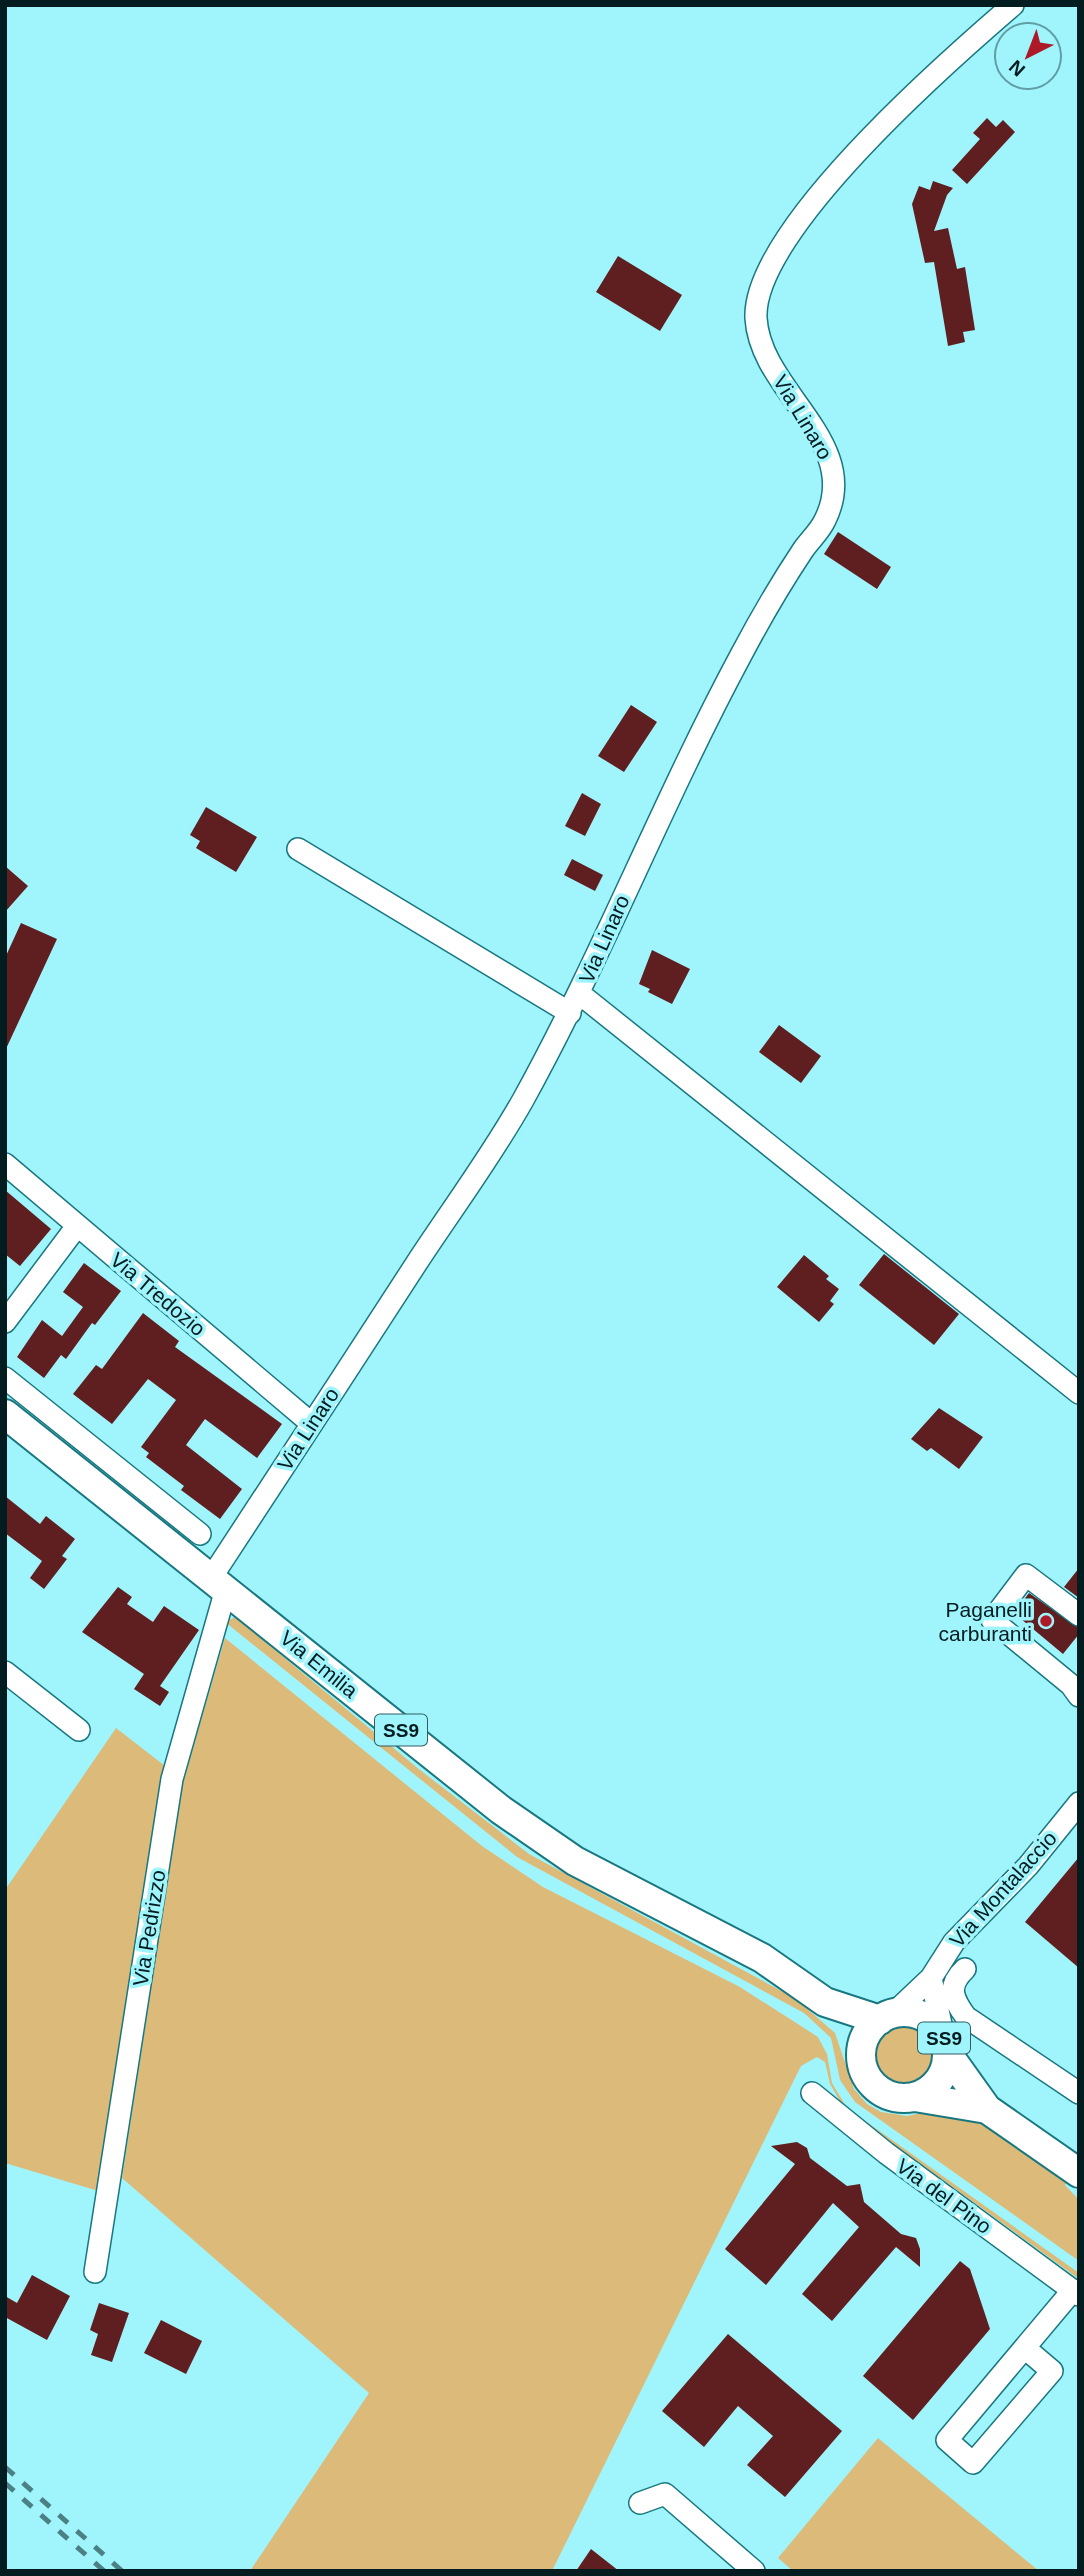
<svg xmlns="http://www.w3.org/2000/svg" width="1084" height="2576" font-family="Helvetica,sans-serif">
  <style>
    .green { fill: #dcbb7a }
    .building { fill: #5f1e1f }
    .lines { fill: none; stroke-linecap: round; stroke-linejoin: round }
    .minor-casing { stroke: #18777f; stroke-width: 24 }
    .major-casing { stroke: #18777f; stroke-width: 32 }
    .minor { stroke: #fff; stroke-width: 21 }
    .major { stroke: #fff; stroke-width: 28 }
    .rail { stroke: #4b8085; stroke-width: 5; stroke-dasharray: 12 12; stroke-linecap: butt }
    .poi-dot { fill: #ad1927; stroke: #a0f5fd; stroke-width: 2.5 }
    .labels { text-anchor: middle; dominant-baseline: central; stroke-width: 7; stroke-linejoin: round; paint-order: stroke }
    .shield { fill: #a0f5fd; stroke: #315d62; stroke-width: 2 }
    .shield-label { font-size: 19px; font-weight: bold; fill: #021c1f }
    .street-label { font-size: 21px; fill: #021c1f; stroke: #a0f5fd }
    .poi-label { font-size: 21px; fill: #021c1f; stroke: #a0f5fd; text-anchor: end }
  </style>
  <rect width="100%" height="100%" fill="#a0f5fd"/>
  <path class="green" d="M235,1617l185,153 109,84 267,145 39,34 19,56 13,15 14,8 26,4 29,-6 35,5 97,65 -3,5 14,15v61l-224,-159 -15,-22 -9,-42 -27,-25 -287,-156 -292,-235z
    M225,1638l257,208 61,41 197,100 78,50 9,17 5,29 15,25 232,165v6l-235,-171 -14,-24 -5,-22 -8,-5 -16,9 -249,505h-302l119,-178 -247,-215 60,-393z
    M116,1728l49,38 -63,421 -7,3 -90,-27v-273z
    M875 2058a31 31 0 1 1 62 0a31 31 0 1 1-62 0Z
    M878,2438l161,133h-246l-15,-13z"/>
  <path class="building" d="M987,118l9,9 7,-7 12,12 -48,52 -15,-14 28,-31 -7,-6z
    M933,181l20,7 -6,7 -13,36 14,-3 9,41 8,-2 10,63 -12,2 2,10 -17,4 -14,-84 -9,1 -13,-59 7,-18 11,4z
    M618,256l64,39 -22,36 -64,-39z
    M838,532l53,35 -14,22 -53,-35z
    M631,705l26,17 -33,50 -26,-16z
    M582,793l19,11 -16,32 -20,-10z
    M206,807l51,30 -21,35 -40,-24 4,-7 -10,-6z
    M572,859l31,16 -8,16 -31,-16z
    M5,866l23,20 -23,26z
    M21,923l36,16 -52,112v-93z
    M652,950l38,19 -18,35 -24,-12 2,-3 -11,-5z
    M779,1025l42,31 -20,27 -42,-31z
    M5,1190l46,39 -31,37 -15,-12z
    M884,1254l75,60 -25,31 -75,-60z
    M804,1255l25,21 -3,3 13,10 -9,12 4,3 -15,18 -42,-35z
    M84,1263l37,28 -26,34 -3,-2 -26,36 -5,-4 -17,23 -27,-21 25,-37 20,16 21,-29 -20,-15z
    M143,1313l36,28 -4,6 107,77 -25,34 -52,-39 -19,26 56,44 -22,30 -39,-29 3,-4 -38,-29 3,-4 -8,-6 35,-47 -28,-21 -36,45 -39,-30 23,-29 6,4z
    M939,1408l44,29 -24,32 -28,-21 -4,3 -16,-12z
    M5,1496l35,28 6,-8 29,23 -13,17 5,3 -23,30 -14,-11 12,-17 -37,-28z
    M1079,1568v30l-15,-11z
    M118,1587l14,10 -5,7 26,18 11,-16 35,24 -39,56 9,6 -9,14 -26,-17 10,-15 -62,-42z
    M1029,1593l50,35v6l-16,20 -49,-41z
    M1079,1857v111l-54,-46z
    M797,2142l10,6 3,10 37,28 13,-2 4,18 37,32 15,4 4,11v18l-24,-20 -64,74 -30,-27 57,-67 -26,-24 -67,82 -41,-36 70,-85 -24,-18z
    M960,2261l10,8 20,60 -77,91 -50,-44z
    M32,2275l38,21 -23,44 -42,-23v-21l12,7z
    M99,2303l30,10 -17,49 -21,-7 7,-21 -8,-4z
    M161,2320l41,21 -16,33 -42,-21z
    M728,2334l114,97 -57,66 -38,-32 26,-29 -35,-30 -34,41 -42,-36z
    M591,2549l28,22h-43z"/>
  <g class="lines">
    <g class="minor-casing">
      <path id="minor" d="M298,849l272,164
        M580,994l499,399
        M5,1164l307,260
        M5,1322l72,-96
        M5,1378l195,156
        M211,1578c69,-105 137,-209 205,-314 36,-55 75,-107 107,-164 80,-145 140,-300 218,-445 19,-36 40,-72 62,-105 7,-10 17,-19 22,-30 39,-78 -65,-128 -69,-202 -4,-86 193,-258 257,-313
        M1079,1615l-53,-40 -34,45 79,65 8,11
        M5,1672l74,58
        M965,1969c-18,17 -13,29 1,48l113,76
        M931,1978l13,60
        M894,2013l37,-35 23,-36 74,-76 51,-63
        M812,2093l74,60 193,142
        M95,2272l77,-493 54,-190
        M1026,2349l26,22 -79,92 -26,-23 126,-150
        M640,2503l25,-9 89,77"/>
    </g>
    <g class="major-casing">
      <path id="major" d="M5,1414l496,396 74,51 187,97 63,44 55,18
        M861 2055a43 43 0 1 1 86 0a43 43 0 1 1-86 0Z
        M947,2053l40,56 92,64
        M915,2097l72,12"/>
    </g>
    <use href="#minor" class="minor"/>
    <use href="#major" class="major"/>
    <path class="rail" d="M5,2467l117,104
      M5,2483l99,88"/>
  </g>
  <circle class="poi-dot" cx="1046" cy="1621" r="7"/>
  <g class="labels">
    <g class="shield">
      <rect x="375" y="1714.5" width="52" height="31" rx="5"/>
      <rect x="918" y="2022.5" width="52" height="31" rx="5"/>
    </g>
    <g class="shield-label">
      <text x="401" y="1730">SS9</text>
      <text x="944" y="2038">SS9</text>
    </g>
    <g class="street-label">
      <text transform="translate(803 417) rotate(59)">Via Linaro</text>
      <text transform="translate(604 939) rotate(-66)">Via Linaro</text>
      <text transform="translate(158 1294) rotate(40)">Via Tredozio</text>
      <text transform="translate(308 1429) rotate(-57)">Via Linaro</text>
      <text transform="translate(319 1664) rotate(39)">Via Emilia</text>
      <text transform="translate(1003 1889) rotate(-48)">Via Montalaccio</text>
      <text transform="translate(149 1928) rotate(-81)">Via Pedrizzo</text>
      <text transform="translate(944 2196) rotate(36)">Via del Pino</text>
    </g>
    <g class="poi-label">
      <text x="1032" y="1609">Paganelli<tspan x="1032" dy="24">carburanti</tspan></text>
    </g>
  </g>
  <rect width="1084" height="2576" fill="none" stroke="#021c1f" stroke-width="14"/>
  <g transform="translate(1028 56) rotate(222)"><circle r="33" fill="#a0f5fd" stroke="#619ea4" stroke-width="2"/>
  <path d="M0-5L12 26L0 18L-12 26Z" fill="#ad1927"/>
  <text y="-10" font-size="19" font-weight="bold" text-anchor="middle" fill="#021c1f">N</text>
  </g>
</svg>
